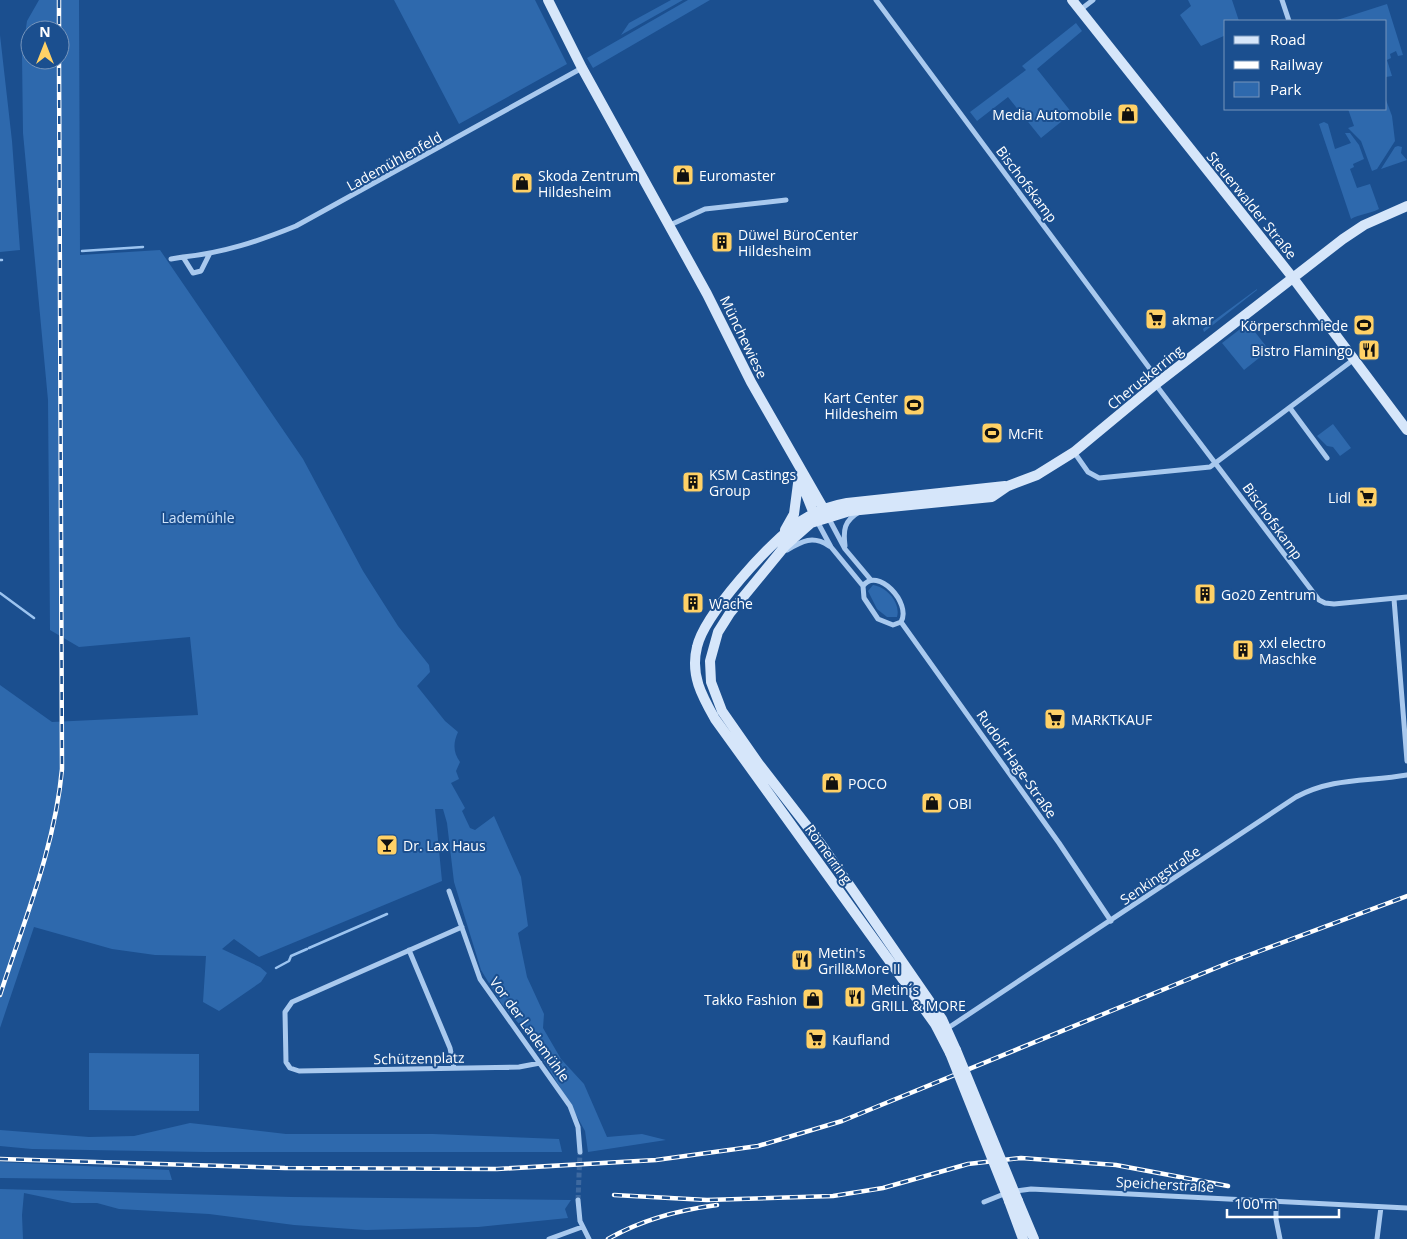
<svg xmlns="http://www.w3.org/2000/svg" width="1407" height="1239" font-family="'Open Sans',sans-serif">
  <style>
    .green { fill: #2e69ad; fill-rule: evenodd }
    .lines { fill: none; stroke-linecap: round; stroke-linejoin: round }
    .stream { stroke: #9cc4f0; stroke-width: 2.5 }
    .street-tunnel { stroke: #3d69a0; stroke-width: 5; stroke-dasharray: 5 2.5; stroke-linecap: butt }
    .street { stroke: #a9c9ee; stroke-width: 5 }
    .secondary { stroke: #d6e6fa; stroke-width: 10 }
    .rail-casing { stroke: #fff; stroke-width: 4.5 }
    .rail { stroke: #1b4f8f; stroke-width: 2.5; stroke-dasharray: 8; stroke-linecap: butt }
    .secondary-bridge { stroke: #d6e6fa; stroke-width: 10 }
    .labels { text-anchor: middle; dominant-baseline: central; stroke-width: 4; stroke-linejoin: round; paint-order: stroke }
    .poi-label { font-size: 14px; fill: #fff; stroke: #1b4f8f; text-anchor: start }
    .street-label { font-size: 14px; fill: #fff; stroke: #1b4f8f }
    .park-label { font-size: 14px; fill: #cfe3fa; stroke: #1b4f8f }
  </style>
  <rect width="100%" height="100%" fill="#1b4f8f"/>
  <path class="green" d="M39,0h40l1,255 80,-5 143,209 60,112 35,55 31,39 1,7 -13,14 28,35 13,11c-5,11 -5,20 2,30l-4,9 3,8 -8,4 14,25 -3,3 8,17 5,2 19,-14 27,61 7,49 -10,7 9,44 17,37 -1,14 18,31 23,25 23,53 35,-3 24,6 -78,12 -3,-21 -15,-27 -23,-38 -27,-41 -19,-22 -20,-33 -27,-88 -7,-59 -4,-14h-8l7,72 -183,76 -25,-18 -12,10 38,18 7,6 -6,9 -42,29 -16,-9 3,-46 -51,-1 -43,-6 -78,-22 -34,101v-343l52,37 146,-7 -8,-78 -111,10 -29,-17 -2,-230 -25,-267 -1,-78 5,-34zM30,30h30v30h-30z
    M394,0h141l32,64 -108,60z
    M671,0h12l-62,35 8,-12z
    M688,0h22l-117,68 -6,-10z
    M1188,0h44l7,21h-13v14l-25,11 -21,-31 11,-9z
    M1387,4l16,51 -5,1 -2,-5 -6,3 1,4 -4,2 5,16 -6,1v-56h-52z
    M1076,23l6,8 -45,38 35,44 -31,25 -33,-41 -31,24 -7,-9 56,-42 -4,-4z
    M0,35l12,106 8,109 -20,2z
    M1386,100l6,16 3,25 -18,28 -5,2 -11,-30 -13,-13 6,-2 -6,-17h38z
    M1324,122l4,2 7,25 16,-6 -6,-10h5l9,12 5,14 -11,5 1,3 -4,2 7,19 13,-4 9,25c-10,5 -19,5 -28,10l-32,-95z
    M1398,146l4,1 -1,6 6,7 -26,9 14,-22z
    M1257,289v1l-53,42 -1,-3 5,-4z
    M1248,323l21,27 -25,20 -22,-27z
    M1333,424l18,24 -11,8 -7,-9 -6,-1 -10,-10z
    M873,585c14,2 28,18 24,32h-10l-10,-8 -9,-18z
    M89,1053l110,1v57l-110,-1z
    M190,1123l96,11h147l126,5 3,13h-357l-173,-3 -32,-3v-16l89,7 45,-1z
    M0,1162l169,8 3,10 -172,-2z
    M0,1189l292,8 279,3 -6,9 3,9 -90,9 -112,3 -72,-5 -85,-11 -90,-5 -22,-6h-25l-48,-10 -2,22 1,24h-23z"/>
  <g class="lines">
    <path class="stream" d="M82,251l61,-4
      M0,260h2
      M0,593l34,25
      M309,948l78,-34
      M276,968l13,-7 2,-5 16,-7"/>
    <path class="street-tunnel" d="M578,1200l2,-48"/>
    <path class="street" d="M876,0l283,381
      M1282,0l7,21
      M1080,10l13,-10
      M670,225l35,-16 81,-9
      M209,255l-8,16 -8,2 -10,-16c40,-4 76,-16 113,-31l286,-158
      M171,259l12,-2
      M1156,385l163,215 6,3 9,1 73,-7
      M1290,408l37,50
      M1074,452l14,20 11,6 111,-11 143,-107
      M828,517l17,32 26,31
      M817,521l14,26 32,39 1,12 14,21 15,6 8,-3c11,-19 -24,-56 -38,-36
      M845,546c-2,-16 -1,-25 14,-34
      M787,550c15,-9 26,-15 42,-4
      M1394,599l13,162
      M901,622l158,221 52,78
      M449,891l31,88 90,127 8,21 2,25
      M462,927l-170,75 -7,10 1,50 4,6 9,3 220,-4 21,-4
      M409,950l41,98 4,20
      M945,1030l351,-233c38,-20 71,-15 111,-22
      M578,1200l2,21 9,18
      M1276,1201v18l4,20
      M984,1202l25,-10 22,-3 376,19
      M549,1239l33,-12
      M1377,1239l4,-32"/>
    <path class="secondary" d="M548,0l34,68 125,226 44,88 75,131
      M1072,0l221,278 114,152
      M800,479l16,40
      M785,530l9,-16 5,-38
      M956,1050l-14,-31 -121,-175 -62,-80 -37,-53 -11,-29 -1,-21 8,-29 12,-19 55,-67 26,-23 39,-12 142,-14 16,-11 29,-11 37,-23 82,-68 187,-145 21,-14 43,-19
      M950,1053l-15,-29 -220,-305c-13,-23 -25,-44 -18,-72 7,-32 75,-108 104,-126 14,-9 29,-15 46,-18l158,-17
      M1009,1201l14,38
      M1018,1201l16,38"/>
    <g class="rail-casing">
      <path id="rail" d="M59,0v30
        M0,995c24,-74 55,-148 62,-226l-3,-709
        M0,1159l285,9 212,1 159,-9 102,-14 84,-25 391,-160 174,-65
        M614,1195l93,5 126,-4 50,-8 85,-24 53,-6 95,7 112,21
        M608,1239c33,-19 71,-29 109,-34"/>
    </g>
    <use href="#rail" class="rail"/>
    <path class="secondary-bridge" d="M956,1050l62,151
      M950,1053l59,148"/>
  </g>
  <defs>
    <g id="shop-square" transform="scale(1.125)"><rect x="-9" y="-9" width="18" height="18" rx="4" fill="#ffd166" stroke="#1b4f8f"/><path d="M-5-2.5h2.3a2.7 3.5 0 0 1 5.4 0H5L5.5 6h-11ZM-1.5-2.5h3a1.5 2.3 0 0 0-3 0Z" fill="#111"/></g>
    <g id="building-square" transform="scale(1.125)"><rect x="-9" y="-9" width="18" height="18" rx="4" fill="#ffd166" stroke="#1b4f8f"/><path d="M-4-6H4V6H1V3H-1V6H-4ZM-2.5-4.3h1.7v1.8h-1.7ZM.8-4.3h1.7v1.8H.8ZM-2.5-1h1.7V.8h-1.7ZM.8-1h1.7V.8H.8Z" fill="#111"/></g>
    <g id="supermarket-square" transform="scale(1.125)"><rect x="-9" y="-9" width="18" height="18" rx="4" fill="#ffd166" stroke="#1b4f8f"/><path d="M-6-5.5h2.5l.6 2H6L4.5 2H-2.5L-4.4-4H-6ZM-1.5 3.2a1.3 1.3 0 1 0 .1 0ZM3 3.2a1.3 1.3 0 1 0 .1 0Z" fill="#111"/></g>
    <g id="stadium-square" transform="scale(1.125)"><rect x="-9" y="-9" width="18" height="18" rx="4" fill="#ffd166" stroke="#1b4f8f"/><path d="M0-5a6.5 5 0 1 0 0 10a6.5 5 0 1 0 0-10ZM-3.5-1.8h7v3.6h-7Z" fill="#111"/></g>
    <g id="restaurant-square" transform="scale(1.125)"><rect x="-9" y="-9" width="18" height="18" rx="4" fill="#ffd166" stroke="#1b4f8f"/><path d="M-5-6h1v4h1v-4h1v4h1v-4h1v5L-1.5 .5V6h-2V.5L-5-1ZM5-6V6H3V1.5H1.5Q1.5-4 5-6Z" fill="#111"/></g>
    <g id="bar-square" transform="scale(1.125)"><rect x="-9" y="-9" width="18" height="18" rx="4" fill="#ffd166" stroke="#1b4f8f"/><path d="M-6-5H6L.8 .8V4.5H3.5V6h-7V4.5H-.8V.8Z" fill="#111"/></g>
  </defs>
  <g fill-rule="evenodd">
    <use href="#shop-square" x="1128" y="114"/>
    <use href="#shop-square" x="683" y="175"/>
    <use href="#shop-square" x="522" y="183"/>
    <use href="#building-square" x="722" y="242"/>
    <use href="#supermarket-square" x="1156" y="319"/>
    <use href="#stadium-square" x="1364" y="325"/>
    <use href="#restaurant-square" x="1369" y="350"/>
    <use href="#stadium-square" x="914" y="405"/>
    <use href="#stadium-square" x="992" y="433"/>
    <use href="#building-square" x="693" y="482"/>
    <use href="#supermarket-square" x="1367" y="497"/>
    <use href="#building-square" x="1205" y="594"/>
    <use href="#building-square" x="693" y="603"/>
    <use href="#building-square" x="1243" y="650"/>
    <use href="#supermarket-square" x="1055" y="719"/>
    <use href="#shop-square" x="832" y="783"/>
    <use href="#shop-square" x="932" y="803"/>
    <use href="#bar-square" x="387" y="845"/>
    <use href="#restaurant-square" x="802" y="960"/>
    <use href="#restaurant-square" x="855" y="997"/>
    <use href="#shop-square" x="813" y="999"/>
    <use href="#supermarket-square" x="816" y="1039"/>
  </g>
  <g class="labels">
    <g class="poi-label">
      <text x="1112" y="114" text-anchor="end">Media Automobile</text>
      <text x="538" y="175">Skoda Zentrum<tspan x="538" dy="16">Hildesheim</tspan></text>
      <text x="699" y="175">Euromaster</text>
      <text x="738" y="234">Düwel BüroCenter<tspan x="738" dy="16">Hildesheim</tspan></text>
      <text x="1172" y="319">akmar</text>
      <text x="1348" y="325" text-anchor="end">Körperschmiede</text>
      <text x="1353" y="350" text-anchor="end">Bistro Flamingo</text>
      <text x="898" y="397" text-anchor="end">Kart Center<tspan x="898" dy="16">Hildesheim</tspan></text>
      <text x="1008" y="433">McFit</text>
      <text x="709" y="474">KSM Castings<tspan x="709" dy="16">Group</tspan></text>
      <text x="1351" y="497" text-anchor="end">Lidl</text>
      <text x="1221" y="594">Go20 Zentrum</text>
      <text x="709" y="603">Wache</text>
      <text x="1259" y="642">xxl electro<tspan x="1259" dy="16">Maschke</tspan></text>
      <text x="1071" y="719">MARKTKAUF</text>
      <text x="848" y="783">POCO</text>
      <text x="948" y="803">OBI</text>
      <text x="403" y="845">Dr. Lax Haus</text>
      <text x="818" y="952">Metin's<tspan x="818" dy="16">Grill&amp;More II</tspan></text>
      <text x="871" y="989">Metin´s<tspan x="871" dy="16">GRILL &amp; MORE</tspan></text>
      <text x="797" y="999" text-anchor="end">Takko Fashion</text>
      <text x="832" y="1039">Kaufland</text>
    </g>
    <g class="street-label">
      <text transform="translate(394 161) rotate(-29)">Lademühlenfeld</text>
      <text transform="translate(1027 184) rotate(53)">Bischofskamp</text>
      <text transform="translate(1252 205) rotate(51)">Steuerwalder Straße</text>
      <text transform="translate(744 337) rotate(64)">Münchewiese</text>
      <text transform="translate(1145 377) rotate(-39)">Cheruskerring</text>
      <text transform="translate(1273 521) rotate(54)">Bischofskamp</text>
      <text transform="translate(1017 764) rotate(55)">Rudolf-Hage-Straße</text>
      <text transform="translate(829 854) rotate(54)">Römerring</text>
      <text transform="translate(1160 875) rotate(-34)">Senkingstraße</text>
      <text transform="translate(530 1029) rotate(54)">Vor der Lademühle</text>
      <text transform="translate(419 1058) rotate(-1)">Schützenplatz</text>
      <text transform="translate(1165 1184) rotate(3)">Speicherstraße</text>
    </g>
    <g class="park-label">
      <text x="198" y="517">Lademühle</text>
    </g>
  </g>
  <rect x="1224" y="20" width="162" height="90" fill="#1b4f8f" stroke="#7695bc"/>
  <rect x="1234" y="36" width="25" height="8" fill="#d6e6fa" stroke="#7695bc"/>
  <text x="1270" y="45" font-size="15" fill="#ffffff">Road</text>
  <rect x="1234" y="61" width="25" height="8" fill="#ffffff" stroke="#7695bc"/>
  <text x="1270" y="70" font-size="15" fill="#ffffff">Railway</text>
  <rect x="1234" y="82" width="25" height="15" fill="#2e69ad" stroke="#7695bc"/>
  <text x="1270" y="95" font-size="15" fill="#ffffff">Park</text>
  <g transform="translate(45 45)"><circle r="24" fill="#1b4f8f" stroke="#7695bc"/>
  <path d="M0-4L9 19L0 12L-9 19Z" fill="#ffd166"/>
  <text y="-8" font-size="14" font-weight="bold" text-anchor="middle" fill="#ffffff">N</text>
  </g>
  <path d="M1227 1209v8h112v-8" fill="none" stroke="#ffffff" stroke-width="2.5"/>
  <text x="1234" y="1209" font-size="15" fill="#ffffff" stroke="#1b4f8f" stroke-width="4" paint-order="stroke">100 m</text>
</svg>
